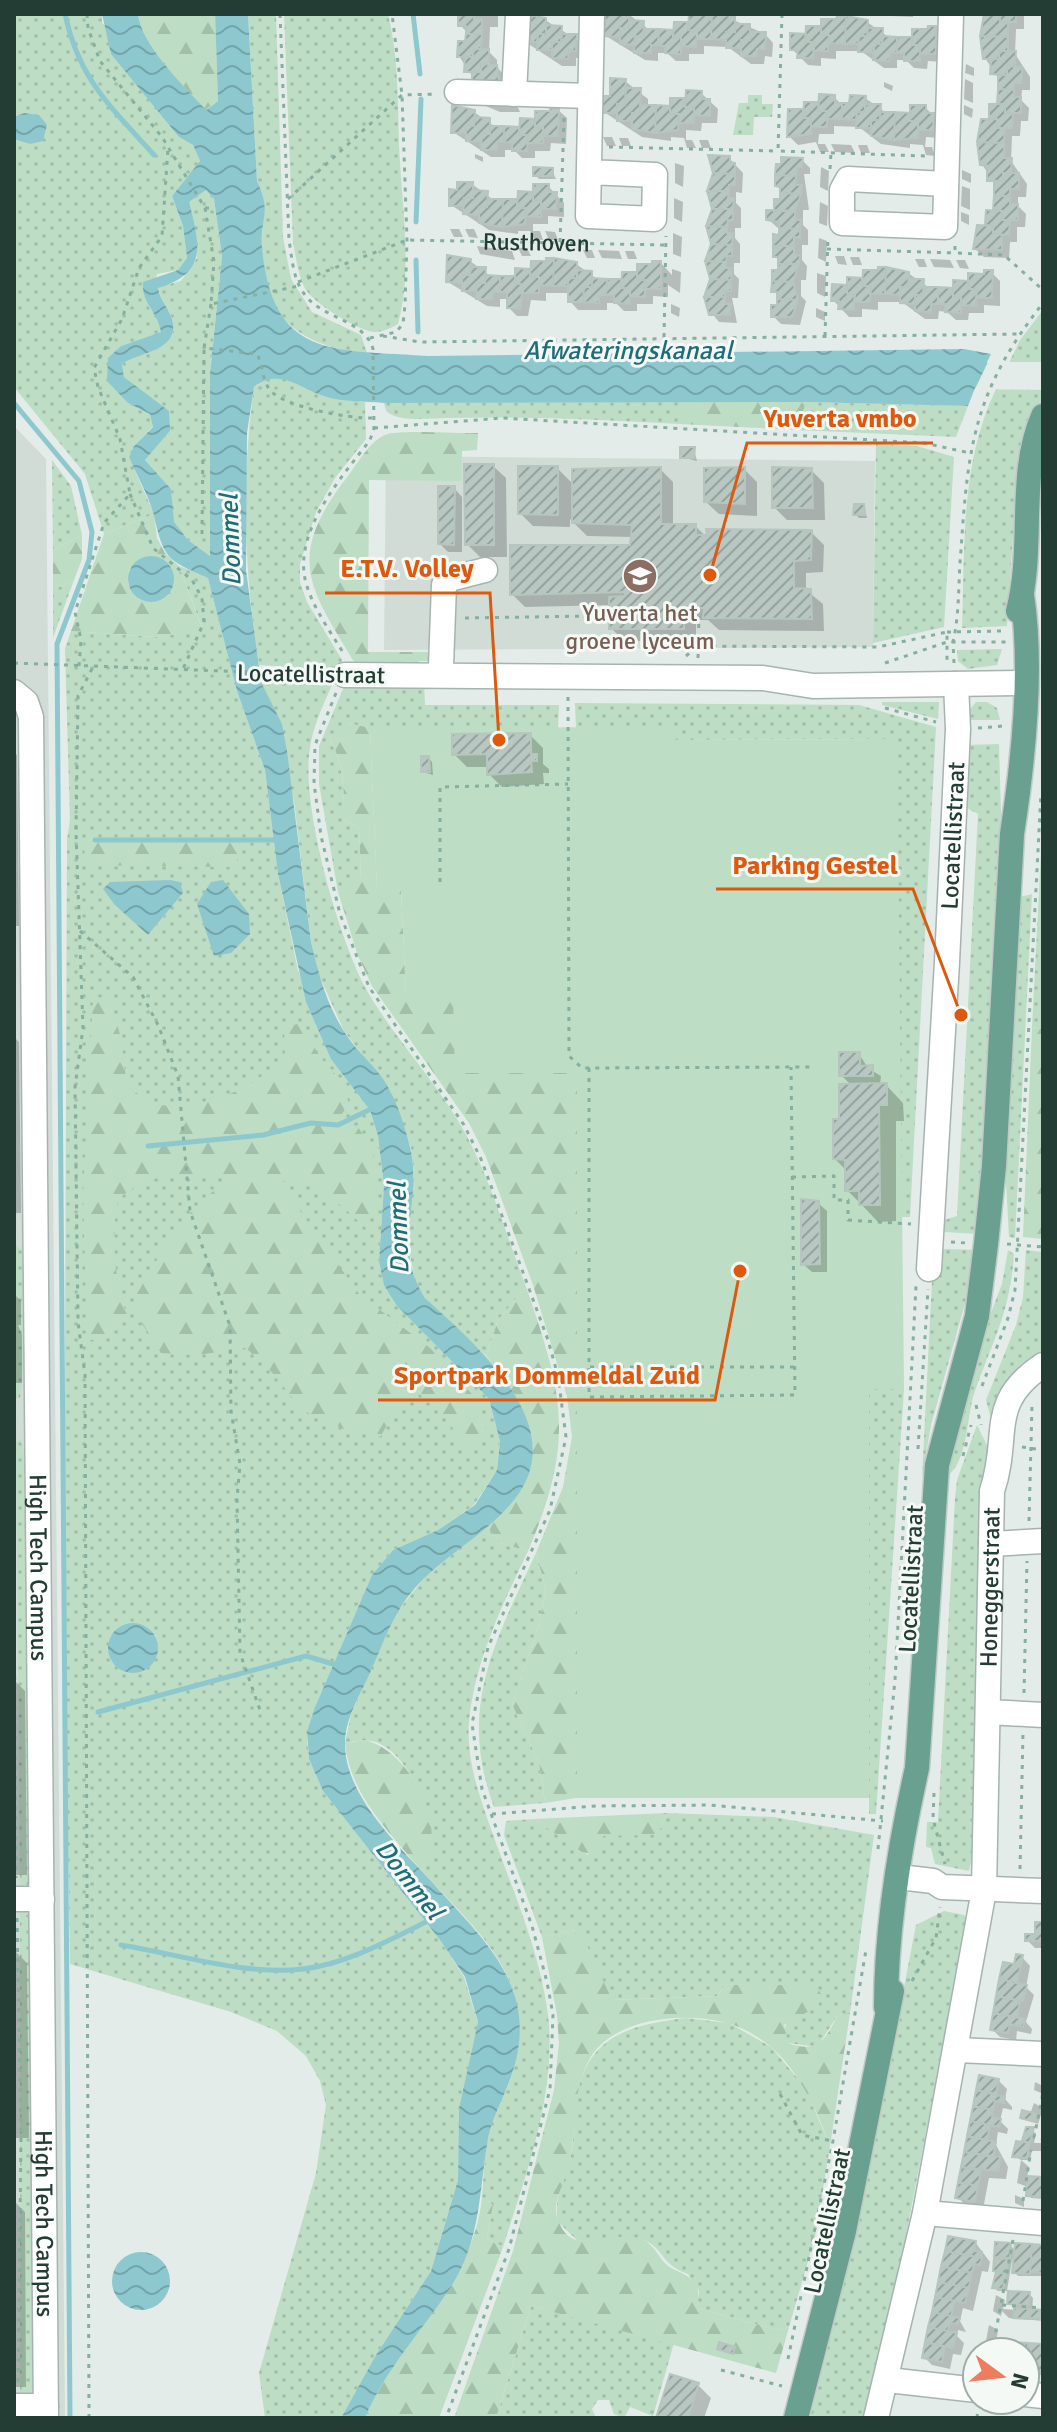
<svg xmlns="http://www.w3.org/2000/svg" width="1057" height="2432" font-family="Signika,sans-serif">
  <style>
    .built { fill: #d1dcd7 }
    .grass { fill: url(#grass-dots); fill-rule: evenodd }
    .forest { fill: url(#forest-firs); fill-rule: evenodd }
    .pitch { fill: #bdddc4 }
    .water { fill: url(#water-waves); fill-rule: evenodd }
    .pier { fill: #e3ece8 }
    .shadow { fill: #0003 }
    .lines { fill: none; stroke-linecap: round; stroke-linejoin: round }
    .stream { stroke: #8dc8cf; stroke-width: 5 }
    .building { fill: url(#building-hatch); stroke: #b6c6be; stroke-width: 2 }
    .minor-casing { stroke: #a6b4af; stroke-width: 27 }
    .major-casing { stroke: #c1c9c6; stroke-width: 27 }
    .path { stroke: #85af9f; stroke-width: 3; stroke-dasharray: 4 6; stroke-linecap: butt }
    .minor { stroke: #fff; stroke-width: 24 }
    .major { stroke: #69a08f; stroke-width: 24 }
    .labels { text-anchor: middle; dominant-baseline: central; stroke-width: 6; stroke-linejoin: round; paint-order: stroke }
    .street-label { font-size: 24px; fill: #233d35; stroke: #f4f9f6 }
    .education-label { font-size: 24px; fill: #785e54; stroke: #f4f9f6 }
    .water-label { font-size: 26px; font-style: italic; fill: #1f6d77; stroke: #f4f9f6 }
    .leader { fill: none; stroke: #de580e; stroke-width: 3 }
    .callout-dot { fill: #de580e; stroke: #f4f9f6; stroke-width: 3 }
    .callout-label { font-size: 26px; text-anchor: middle; font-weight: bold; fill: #de580e; stroke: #f4f9f6; stroke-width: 6; stroke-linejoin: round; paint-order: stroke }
  </style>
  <defs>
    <pattern id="grass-dots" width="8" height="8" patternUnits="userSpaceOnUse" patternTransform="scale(2)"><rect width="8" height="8" fill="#bdddc4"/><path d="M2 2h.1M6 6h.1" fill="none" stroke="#a2bfa9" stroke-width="1.8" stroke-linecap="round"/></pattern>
    <pattern id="forest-firs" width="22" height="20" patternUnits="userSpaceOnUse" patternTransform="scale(2)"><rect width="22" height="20" fill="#bdddc4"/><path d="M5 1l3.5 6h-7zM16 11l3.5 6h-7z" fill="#a2bfa9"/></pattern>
    <pattern id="water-waves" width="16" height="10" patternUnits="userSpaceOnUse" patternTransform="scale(2)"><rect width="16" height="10" fill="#8dc8cf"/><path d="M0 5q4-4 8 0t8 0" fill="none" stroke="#73a4a9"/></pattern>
    <pattern id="building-hatch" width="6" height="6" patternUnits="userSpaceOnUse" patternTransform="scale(2)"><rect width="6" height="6" fill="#b8c7c1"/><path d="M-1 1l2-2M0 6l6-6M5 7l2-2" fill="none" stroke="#95a39e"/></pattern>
  </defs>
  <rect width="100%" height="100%" fill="#e3ece8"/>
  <path class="built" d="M14,426l32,33 19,1959h-51z
    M386,456l489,5 -2,186 -489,3z"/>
  <path class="grass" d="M14,14h88v8l77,115 14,8 7,16 -28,35 11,30 4,32 -9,12 -21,4 -8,33 10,13 2,12 -40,14 -13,13 20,44 22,10 3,13 -19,20 -5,11 25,57 -50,20 -19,-60 -71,-87z
    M248,14h28l7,223 8,42 21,33 49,23 6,18c-70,-6 -107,-39 -105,-111 0,-28 7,-34 -5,-61z
    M284,14h104c12,48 9,99 12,148 3,53 12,110 -2,162 -7,4 -15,8 -23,8 -15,0 -60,-28 -69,-42 -8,-13 -10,-33 -13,-48z
    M748,95h14v9h11l-1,13h-18l-1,18h-20l6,-32h9z
    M206,190l8,9 8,57 -12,118v182l-22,-16 -15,-18 -2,-33 -26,-29 25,-29 -28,-39 -18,-15 -2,-13c16,-13 55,-12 51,-41 -2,-14 -13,-22 -15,-36l23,-6 16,-23 -8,-56z
    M1043,310v54l-34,-1 11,-23z
    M269,378l17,1 39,18 40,5 1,37 -31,39 -19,34 -16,52v18l7,20 35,58v5l-8,5 -75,-5c-15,-93 -18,-184 -5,-278z
    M996,389h47v12l-27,91 -9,134 -45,2c3,-81 -2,-164 34,-239z
    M680,402v22c-78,-4 -156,-8 -234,-6 -17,0 -46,5 -60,-7l-2,-8z
    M806,402l162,4 -12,31 -159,-7z
    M876,444l41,2 37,11 -10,170 -71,16z
    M52,460l19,26 11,49 -29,15z
    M179,566l29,11 29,114 28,79 13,104 20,97 72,139 8,26 6,49 -5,76 18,45 92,93 11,41 -3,30 -23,35 -36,25 -45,20 -21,25 -57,132 -8,33 2,19 14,32 117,149 24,37 14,46 -19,85 -1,72 -27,91 -55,84 -35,63h-76l-6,-45 57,-200 10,-68 -6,-24 -14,-25 -29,-25 -46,-19 -161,-48 -6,-361 3,-763 3,-20 -5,-171 6,-18 83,6 49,-7zM170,880l13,13 -35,42 15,-54zM155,1635l3,15 -11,18 -21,4 -14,-10 -3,-21z
    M74,580l-21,58v-48z
    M1002,649l-5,16 -29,4 -10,-8 -1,-11z
    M288,678l41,1 3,6c-8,18 -17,37 -21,57 -13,57 27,195 55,247 28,49 69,91 97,140 27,49 43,105 63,158l-28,33 -12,36 -61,-58 -9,-14 -9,-43 7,-69 -3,-24 -20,-56 -47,-61 -26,-58 -7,-31 -17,-141 -33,-119 26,1z
    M346,682h78l1,23h134l-1,24 -193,-1 -16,-5 -20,15c15,26 15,52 15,81l15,10 2,51 -23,12 -19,-108v-38z
    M882,702h57l-1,17 -56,-14z
    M976,702h11l10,6 3,12h-30v-11z
    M575,703l284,2 77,22 -26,490h-19l6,-478 -222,1 -3,-13 -96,1z
    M999,744l2,70 -22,420 -35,-2v-12l13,-4 21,-402 -13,-7 2,-62z
    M1043,814v215l-11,-2z
    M1032,894l-17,344 -6,-1 -3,-55 14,-285z
    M15,1244l14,13 -1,76 -8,65h-4z
    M944,1249l36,1 -49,175 -9,53 10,-197 3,-25z
    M1008,1250l6,4c-4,58 -20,84 -39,137 -9,24 -6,71 -29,86l41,-154 15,-39z
    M1026,1250l17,2v104l-48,78 -9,-34 30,-75 7,-28z
    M869,1388l35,1 -28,425h-7z
    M977,1425l19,39 -19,393h-5l-3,14 -34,-7 -4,-16 -5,-1 1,-25h11l17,-324 2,-18z
    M21,1440l10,46v397l-11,8 -4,-450z
    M486,1526l16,18 26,7c-26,55 -53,109 -59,171 -3,37 10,73 22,107 21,60 49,122 57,186 9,77 -22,160 -45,232l-16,-9 6,-33 -11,-8c2,-26 3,-54 11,-79 5,-14 13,-26 18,-40 31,-97 -31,-143 -89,-207 24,-35 -8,-115 -46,-129 -11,-3 -20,-1 -31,1l6,-29 45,-101 29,-36z
    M536,1553l10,36 -8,39 -26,76 27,59 6,40 -51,4c-37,-99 1,-165 42,-254z
    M667,1813l106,4 101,18 -24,178 -12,2 -21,32 -29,-4 -4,-11 3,-11 31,-15 -2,-21h-91l-8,11 -105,4 -39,-70 -31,7 -38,-102 2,-14 28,-2 54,36 14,-19c25,-5 33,4 59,-8z
    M20,1908l12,7 4,474 -16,10z
    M944,1911l20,4 3,5 -65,336 -37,162h-55l49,-195 57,-298z
    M685,2018l44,5 42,24 34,40 25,59 -15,91 -26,90 -11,3 -81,-22 2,-17 -11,-17c-29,-10 -23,-26 -45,-34 -19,-8 -43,4 -64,2l-21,-20c-5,-23 7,-45 13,-67 3,-14 2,-30 3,-44 9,-71 46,-85 111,-93z
    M531,2306l143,37 -21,73 -23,-9 -6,11 -10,-4 -5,-14h-11l-6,9 4,9h-100z"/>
  <path class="forest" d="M138,14h77l3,87 -13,9c-20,-23 -64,-65 -67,-96z
    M680,402h126l-9,28 -117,-6z
    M478,433l-1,17 -15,1 -1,30 -92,-1 -1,172h60l1,9h-10l1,10 -64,-6c-47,-78 -72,-107 -8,-189 10,-13 21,-34 37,-41 15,-6 72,-1 93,-2z
    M154,514l3,24 8,15 14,13 24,65 -49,6 -83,-6 33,-97zM145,557l25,9c10,21 -8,40 -29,34l-13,-16 1,-14z
    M82,535v24l-8,21 -21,10v-40z
    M348,723l22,5 7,161 24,1 5,104 47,1 125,29 4,773 -37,6 -6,-40 -27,-59 26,-76 8,-39 -10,-36 27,-66 9,-50 -5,-41 -34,-111 -47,-128 -17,-34 -97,-137 -14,-30 -20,-64 23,-13 -2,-50 -15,-10c0,-29 0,-56 -15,-81z
    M85,838l153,2 -1,27 -153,-2z
    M109,996l12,42 6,48c8,5 18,15 27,17 43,13 101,-16 131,-46l-1,-30 18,-4 17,33 24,27 6,21 -18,25 26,-3c27,36 24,62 10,103 -26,-24 -51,-49 -88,-48l80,113 71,54 49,54 9,35 -21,13 -23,-35 -26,-22 -20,13 -18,31 -34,-7 -44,-20 -32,-40 -24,-22 -49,7 -36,-2 -20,-31 -7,-23 42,-72 54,-52c-49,0 -70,-7 -111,23 -9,28 -5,94 10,119l-26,25 -16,-3 -4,-145 10,-195z
    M1032,1027l11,2v210l-20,-2z
    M526,1287c38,109 49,154 2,264l-26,-7 -16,-18c67,-56 51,-110 0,-170l12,-36z
    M365,1740c46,11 86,90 57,131 -32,-38 -72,-76 -77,-128z
    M667,1813l-6,15 -7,7 -51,1 -1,13 -6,6 -14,-3 -48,-33z
    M572,1930l14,13 26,57 105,-4 8,-11h91l6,11 -4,10 -34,19 4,18c30,11 37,-3 50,-28l12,-2 -20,133c-18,-49 -42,-100 -94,-120 -42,-16 -125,-11 -148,36 -16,31 -12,67 -18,100 -3,18 -20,40 -12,58 15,40 52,11 80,18 19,5 20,24 35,31 22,10 28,13 24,39l81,22 11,-3 -13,46 -245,-67 -35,112h-42l59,-167 41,-161 5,-47 -2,-28 -15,-78z
    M482,2197l11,8 -6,33 16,9 -64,171h-74c32,-78 109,-133 117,-221z"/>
  <path class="pitch" d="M673,727l3,13 221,-1 7,650h-35v409h-292v-725h-122l-2,-78h-47l-5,-105h-24l-7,-162z"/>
  <path class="water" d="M102,14h36c3,31 47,73 68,96l12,-9 -3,-87h33l9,167c15,32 3,36 5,66 10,115 75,102 166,109l536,-7 27,5 -4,8 9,27 -21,-1 -7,18 -162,-4 -422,1c-19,-2 -40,-1 -58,-6 -26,-8 -46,-30 -72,-10l-7,46 -1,137 15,112 21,42 5,27 24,191c7,30 15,60 31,86 10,17 23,29 35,43 17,20 25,47 32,72 16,54 -19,101 16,155 50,46 149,128 89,202 -27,34 -70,55 -99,88 -23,26 -32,57 -46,87 -10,22 -24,44 -24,69 0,52 54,102 87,138 53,60 110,106 79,195 -8,23 -21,43 -24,68 -8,50 -7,95 -35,140 -29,45 -66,83 -87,133h-24l35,-63 55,-84 27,-91 1,-72 19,-86 -13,-45 -25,-37 -117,-149 -14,-32 -2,-27 8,-25 57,-132 21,-25 45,-20 37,-25 22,-35 3,-29 -11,-42 -92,-93 -13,-21 -5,-24 5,-76 -6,-49 -8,-26 -39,-51 -25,-57 -28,-128 -13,-104 -28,-79 -29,-113c-41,-18 -44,-19 -54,-62 -5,-20 -17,-40 -25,-59l5,-11 19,-19 -3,-13 -22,-11 -21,-22 1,-23 13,-12 40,-14c-3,-20 -20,-29 -18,-50l35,-12 9,-12 -4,-32 -11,-30 28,-35 -7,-16 -14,-8 -68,-83zM206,190l8,9 8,57 -12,118v182l-22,-16 -14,-18 -3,-33 -26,-29 25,-29 -1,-20 -45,-34 -2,-13c16,-12 55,-12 51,-41 -2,-13 -13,-22 -15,-35 50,-15 42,-43 31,-86z
    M24,113l15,2 8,10 -4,16 -13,3 -16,-5v-22z
    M128 579a23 23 0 1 1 46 0a23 23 0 1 1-46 0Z
    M170,880l10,2 3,11 -35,42 -33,-30 -12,-16 7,-7z
    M223,880l26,34 1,20 -19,19 -17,3 -17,-52 14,-22z
    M108 1648a25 25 0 1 1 50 0a25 25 0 1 1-50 0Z
    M112 2281a29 29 0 1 1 58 0a29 29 0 1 1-58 0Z"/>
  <path class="pier" d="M988,362h55v28l-68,-1z"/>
  <path class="shadow" d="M460,14h38v13h-8l-1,25 8,8v7l7,8 16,37h-20l-19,-8 -7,-25 -15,-23 8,-13 1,-10 -8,-8z
    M607,14h21l23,17 24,1 16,-8v-8l29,-2 45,20 8,9 -1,14 -7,-1 -1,8h-13l-23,-17 -24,-1v8h-15v7h-13l-9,-8h-9v8l-13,-1 -39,-24z
    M890,14h23v3l-21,-1z
    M994,14h30v15h-8l-1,25 15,23v13h-8l-1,10 8,8 -1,13h-7l-1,15h-8l-1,25 16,23 -1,13h-8v9l8,8 -1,13h-8v15h-7l-1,16 -25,-1 -9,-8 12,-21 1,-16h7l1,-25 -14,-23 9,-43 8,-15 1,-25 -15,-23z
    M545,20l39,24v14h-8v8h-14l-38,-25z
    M867,22l23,16 24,1 22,-11 8,8 -1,26 -15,-1 -1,8 -13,-1 -8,-8h-9v8h-13l-23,-17h-25v8l-15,-1v8l-13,-1 -16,-16 16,-13z
    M966,64l8,4v8l-9,-3z
    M965,79l8,4v20l-9,-4z
    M625,81l23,18v8l24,1 29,-15 17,16 -1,14h-15l-1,8 -15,-1v10h6l4,8h-9l-3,-10 -13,-1v4l-29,-4 -38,-25z
    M884,82l9,4 -1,5 -8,-4z
    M834,97l8,8h9l14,-7 23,16 24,1 13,-8 16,17v14l-15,-1 -1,10h7l3,9 -9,-1 -3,-10 -13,-1v4l-29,-4 -22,-17 -25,-1v8h-15l-1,10h7l4,8h-9l-4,-10 -18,3 -9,-9 1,-25 15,1z
    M964,105l9,4 -1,9 -8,-4z
    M558,110l9,8 -1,26 -15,-1 -1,8h-15v7h-13l-8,-8h-9v7h-14l-38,-25 21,-20 23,16 24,1z
    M603,137h9l4,9h-9z
    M619,138h9l3,8h-9z
    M699,140h9l3,8h-9z
    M831,144l20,1 4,8 -20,-1z
    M858,145h9l3,8h-9z
    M475,154l8,3v5l-8,-4z
    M710,157l19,1 14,15 -1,20 -6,-1v11l5,5v20h-6v10l5,6v19h-6v11l5,5 -1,19h-6l5,25 -18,-1 -14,-17 1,-15h6l-5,-35h6l1,-51 -5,-5v-15h6v-15z
    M802,160l8,8v6h-6l5,36h-6v15l5,5v15h-6v15l5,6 -1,14h-5v16l5,5 -6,24 -19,-1 -8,-8 6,-9 -5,-27 6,-8v-10l-5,-6 4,-27 -10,-9 13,-19v-10l-5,-5z
    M675,163l9,3 -1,21 -8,-4z
    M821,167l8,4 -1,20 -8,-4z
    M552,170l4,9h-17l-4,-4z
    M962,170l9,4v9l-9,-4z
    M472,184l23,17h24l29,-15 16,17v14l-16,-1v8h-15v7h7l3,9 -9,-1 -4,-8h-12v3l-29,-4 -38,-25 8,-13z
    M962,186l8,3v21l-9,-4z
    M674,198l9,4 -1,20 -8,-4z
    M820,202l8,4 -1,20 -8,-3z
    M961,212l8,3v10l-8,-4z
    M450,229h9l4,8h-9z
    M465,229h9l4,9 -9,-1z
    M545,231l10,1 3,8h-9z
    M673,233l9,4 -1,20 -8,-3z
    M819,238l8,3 -1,21 -8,-4z
    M477,246l35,5 3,9 -35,-6z
    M518,248h9l4,8h-9z
    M583,250h9l3,8h-8z
    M598,250l21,1 3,8 -20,-1z
    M625,251h9l3,8h-9z
    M835,256h9l3,9 -9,-1z
    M850,257h9l3,8h-9z
    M915,259h9l3,8h-8z
    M930,259l20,1 4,8 -20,-1z
    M956,260h9l4,9 -9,-1z
    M470,261l23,17h24v-8l59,-6 24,17h23l38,-18 11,12v-6l9,3 -1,21 -12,-8v12l-15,-1v8h-16v7h-13l-8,-8h-9v7h-29l-8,-9v-8h-24v8l-15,-1 -3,16h-11l-8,-8v-9h-9v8l-13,-1 -39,-24z
    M817,273l9,3 -1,21 -8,-4z
    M908,273l23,16 24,1 15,-7v-8l22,-2 8,8v25l-16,-1v8h-15l-1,7h-12l-9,-8 -8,-1 -1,8h-13l-23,-17h-24v8l-16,-1v8h-13l-16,-17 16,-13v-8z
    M671,304l9,4 -1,9 -8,-4z
    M816,308l9,4v9l-9,-4z
    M694,449l3,12 -15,-4z
    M493,466l13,12 1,79h-27l-13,-13z
    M557,468l17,17 86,-16 13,13v44h22l14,13 102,-7 13,13 -1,27 -17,1v17l17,14 1,27 -105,-1 -11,-10h-12v21h-72l-13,-13v-23l-86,2 -13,-13 120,-47 1,-10 -46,-1 -17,-17v8l-37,-1 -13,-13z
    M744,469l13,13v34l-38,-2 -13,-12z
    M811,470l13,13 1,37h-38l-13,-13z
    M454,488l8,9v55h-14l-8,-8z
    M864,506l3,12h-8l-4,-4z
    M530,735l13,13v16l6,5v4h-6l1,11 -42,3 -13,-13v-7h-22l-13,-13z
    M14,752l3,3 2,171h-5z
    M429,758l3,4 1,13 -10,-3z
    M14,1037l5,5 2,171h-7z
    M859,1054l9,14 13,8 -1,9h6l17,18 1,18h-8v100l-18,1 -17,-18 -14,-14v-19l-12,-12 6,-38 11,-35 -11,-11z
    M818,1203l9,8v61h-15l-9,-8z
    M14,1294l7,7v24h-3l4,10v48h-8z
    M14,1680l11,11 2,184h-13z
    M1043,1924v24h-8l-8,-8 10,-4z
    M14,1950l13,13 2,175h-15z
    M1022,1957l8,9 -4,21 8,8 -8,27 6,7 -1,5 -14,-3 -1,9 -16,-3 -8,-8 12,-64 11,2z
    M981,2077l17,3 9,9 -2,10 7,8v3l-9,-2 -3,13 8,8 -1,5 -9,-2 -2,13 12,22 -2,12 -17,-1 -6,31 -17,-3 -8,-9z
    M1035,2082l8,4v8l-9,-4z
    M1034,2103l9,5 -5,16 -16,-7 8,-3z
    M1027,2129l9,4 -2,10h9v8h-11l-2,9h-9l8,7 -2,11 16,1v20l-12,-1 -3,-11 -11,-4 4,-23 -7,-4 10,-13z
    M1015,2195l9,4v8l-9,-4z
    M14,2201l11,11 1,175h-12z
    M950,2238l25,4 15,20 -2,10 -6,-1 -9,40 -10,-3 -3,13 6,11 -8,-2 -1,6 7,7 -3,12 -8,-1 -3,15 -18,-4 -8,-8z
    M997,2244l13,1 6,6 27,-4v29h-25l-4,-4 1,-12h-3l-5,31h-9l-4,-3z
    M1029,2294l4,4 -1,13 11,1v9l-34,-3 -7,-7 -1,5 -8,-5 3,-16 9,5 -2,9 14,1 -7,-7z
    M989,2325l9,5 -2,12 47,4v29l-18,-2v-21h-28v-6l-11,-5z
    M698,2385l13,13 -7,20h-46z"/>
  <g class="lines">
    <path class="stream" d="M65,14c14,66 46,93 89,141
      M413,14l7,60
      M416,222l5,-123
      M416,260l2,72
      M14,403l65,78 13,51 -3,28 -32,84 13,1774
      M95,840h179
      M148,1146l115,-11 48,-12 27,2 35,-17
      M98,1712l208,-56 34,10
      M121,1945c56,9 126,31 182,24 44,-5 86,-29 125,-48"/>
  </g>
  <path class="building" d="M458,14h16v5h8v15h-16v-8h-8z
    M523,14l23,4v16h-8l-1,8h-15z
    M605,14h24v14h-9v9l-16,-1z
    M689,14h23l-1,25h-14v-8l-9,-1z
    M712,14l23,2v16h-9v8l-15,-1z
    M984,14h16v7l8,1v15l-28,-1z
    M1000,14h16v8l-16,-1z
    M837,16h9l-1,28 -16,-1v-8h-8v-16h15z
    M846,16l22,4 -1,16h-8l-1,8h-13z
    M629,20l15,1 -1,16 -8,-1 -1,9 -14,-1v-16h9z
    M674,22h15l-1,8 9,1 -1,16 -15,-1v-8h-8z
    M735,24h15v16h-9v8h-15v-16h9z
    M546,25l16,1 -1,16h-9v8h-15l1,-16h8z
    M806,26h15v9h8l-1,16h-14v-9h-9z
    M928,26h8v28h-16v-9h-8v-16h15z
    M868,28h15l-1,16h-8v8h-16l1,-16h8z
    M644,29h15l-1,16h-7v8h-17l1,-17 8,1z
    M659,29l14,1v8h8v16l-16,-1v-7l-7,-1z
    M750,32h16l-1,17h-8v7h-16v-16h9z
    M790,33l16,1 -1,8h9l-1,16h-16l1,-8h-8z
    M466,34h16l-1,15h-8v8h-16l1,-16h7z
    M562,34h15l-1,17h-7l-1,8 -16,-1v-16h9z
    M883,36l14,1v16h-7l-1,8 -16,-1 1,-16h8z
    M980,36l28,1v14h-9v8h-16z
    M897,37h15v8h8v16h-16v-8h-7z
    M473,49h16v15h-8v8h-17l1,-15h8z
    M999,51h17l-1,16 -8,-1v9l-17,-1 1,-15h8z
    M481,64l16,1 3,24 -28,-1v-16h9z
    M1007,66l15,1v16h-8v7l-16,-1v-15l9,1z
    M610,78l16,1 -1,26 -8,-1v9h-15v-17h8z
    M626,88h15l-1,25h-8v8h-15v-17l8,1z
    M998,89l16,1v7h7v16h-16v-9h-8z
    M686,90l16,1v8h8v17l-16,-1v-8h-9z
    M819,94l16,1v8h7v16h-15v-8h-9z
    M850,95l16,1 -1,16h-8l-1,8 -14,-1v-16h7z
    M670,98h16l-1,9h9v16h-15v-9h-9z
    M804,102h15l-1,9h9v16h-16v-9h-8z
    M865,104h16l-1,16h-9v8h-15l1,-16h8z
    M989,104h16v9h8l-1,15h-15v-9h-8z
    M452,105l23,5 -1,16 -8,-1v8h-15z
    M640,105h16l-1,28 -23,-4v-16h8z
    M656,105l14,1v8h9l-1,16 -23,3z
    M910,105h16v8h8l-1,17h-15v-9h-8z
    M550,108h9l-1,28h-15v-8l-8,-1v-16h15z
    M788,109h15v9h8v16l-24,3z
    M880,112h15l-1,28 -23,-4v-16h9z
    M895,112l15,1v8h8v17l-24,2z
    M475,117l15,1v16h-8l-1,8 -15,-1v-16l8,1z
    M520,118l15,1v8l8,1v15h-15v-8h-9z
    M981,119h16v9h8l-1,15 -27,-1z
    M490,126h14v16h-7v8h-16l1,-16h8z
    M504,126l15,1v8h9l-1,16h-15v-8l-8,-1z
    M977,142l27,1v15h-8l-1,8 -15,-1z
    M708,155l22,1v6l5,1v11l-22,-1z
    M781,157l22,1 -1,9h-5l-1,9 -21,-1 1,-11h5z
    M996,158h16l-1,15h-8v8h-16v-15h8z
    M533,167l20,1v8h-20z
    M713,173l22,1v11h-6v6h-22z
    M1003,173h16v16h-9v7h-16v-15h9z
    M775,175l21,1v9h6l-1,9 -21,-1v-6l-5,-1z
    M457,182h16v16h-9v8h-15v-17l8,1z
    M533,184h16v8h8l-1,17h-15v-8l-8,-1z
    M473,190l15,1 -1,16h-8v8l-16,-1 1,-16h9z
    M518,191l15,1v8l8,1v16l-16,-1 1,-8h-9z
    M707,191h22l-1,7h6l-1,11h-21z
    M780,193l21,1 -6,17h-21v-12h6z
    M994,196h16v8h8v16h-17l1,-9 -9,-1z
    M488,199h15l-1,28 -23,-4v-16h8z
    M503,199h14v9h9l-1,16 -23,3z
    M712,209h21v11h-5l-1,7 -21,-1z
    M766,210l29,1v9h6l-1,9 -21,-1v-6l-13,-2z
    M986,210l16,1 -1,9h9l-1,15 -16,-1v-8l-8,-1z
    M977,225l16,1v8l9,1v15l-29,-1z
    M706,226l21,1v6h6l-1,12 -21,-1z
    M779,228l21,1v9l-6,-1v9h-21v-12l6,1z
    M711,244l21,1v11h-5l-1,6 -21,-1z
    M773,246h21v9h6l-1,9h-21v-7h-5z
    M447,255l24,4 -1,16h-8v8l-16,-1z
    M546,258h8l-1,28 -14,-1v-8h-9l1,-16h15z
    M554,258l23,4v16h-9v8h-15z
    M652,261h9v28h-16v-9h-8v-16h15z
    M705,261l21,1v6h6l-1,12 -21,-1z
    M778,264h21l-6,18 -21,-1v-11h6z
    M471,267h15l-1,16h-8l-1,8h-14v-16h8z
    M878,267h8l-1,27h-15l1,-8h-9l1,-16h15z
    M886,267l23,5 -1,15h-8v8l-15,-1z
    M515,268l15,1v8h9v16h-16v-9h-8z
    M577,270l15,1v16h-8l-1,15h-15v-24h9z
    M984,270h9l-1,28h-16l1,-9h-9v-16l16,1z
    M622,272h15v8h8v17l-15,-1v-8h-9z
    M485,275l15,1v16h-7l-1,7h-16l1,-16h8z
    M500,276h15v8h8l-3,25 -13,-1v-16h-7z
    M847,277l15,1v8h9l-1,16h-16l1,-8 -8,-1z
    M592,278l15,1 -1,16h-7v8l-16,-1 1,-15h8z
    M607,279h14v9h9v16l-16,-1v-8h-8z
    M710,279l21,1v11h-6v6h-21z
    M909,279h15l-1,16h-8v9l-15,-1v-16h8z
    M953,280l15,1v8h9l-1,17 -15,-1v-8l-8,-1z
    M772,281l21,1 5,18 -21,-1v-7h-6z
    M832,284l15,1v8l8,1 -1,16 -16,-1 1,-8h-8z
    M924,287h14v17h-7v8l-16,-1v-16h8z
    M938,287l15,1v8l8,1v16l-16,-1v-8h-7z
    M704,297h21v7h6l-1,11h-21z
    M777,299l21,1 -6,17h-21v-12h6z
    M680,447h15l-1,11h-14z
    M464,464h30v81h-29z
    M518,466h40v49l-40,-1z
    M661,467v57h35v11h11l-1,-6 106,1 -1,30 -17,1v27l17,1 1,30 -109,-1 1,-10h-20v21h-75v-32l16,-1v-4l-115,3v-50h120l2,-20 -60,-2v-54z
    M745,467v37l-41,-2v-34z
    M772,467l40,1 1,40h-41z
    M438,486h17l-1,59 -16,-1z
    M854,504h10l1,11h-12z
    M531,733v21h6v7h-6l1,11 -45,3v-21l-35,1v-21z
    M421,756h8l1,16h-9z
    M839,1052h21v14l13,-1v11h-34z
    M887,1083v22h-8l1,100h-21v-14h-14v-31l-12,-1v-40h6v-35z
    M801,1199l18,2 1,63 -19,1z
    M1035,1922h8v19h-18v-7h10z
    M1016,1954l7,1 -6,28 -18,-4 4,-17 11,2z
    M999,1979l28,6 -4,16 -27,-5z
    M996,1996l24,5 -3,16 -24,-4z
    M993,2013l32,6 -2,8 -13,-3 -2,9 -18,-3z
    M979,2075l20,4 -3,15 -20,-4z
    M976,2090l29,7 -1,6 -9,-2 -2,9 -20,-4z
    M973,2106l20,4 -1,7 9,2 -2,8 -29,-6z
    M1022,2110l15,4 -2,8 -15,-4z
    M970,2121l20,4 -3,15 -20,-4z
    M1026,2127h8l-4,16 -8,-2z
    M967,2136l29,6 -3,15 -29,-5z
    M1016,2141l14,2 -3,15 -15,-1z
    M964,2152l37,5 -3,14 -37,-4z
    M961,2167l20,4 -3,15 -20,-4z
    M1027,2176l16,1 -1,20 -16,-1z
    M958,2182l20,4 -3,16 -20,-4z
    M948,2236l28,5 -2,10 8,1v6l-37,-7z
    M995,2242l16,1 -1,15 -16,-1z
    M1015,2243l17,1 -2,30 -18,-1z
    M1032,2244l11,1v28l-13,-1z
    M945,2251l37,7 -2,7 -6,-1 -2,9 -31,-7z
    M994,2258l15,1 -3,15 -13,-3z
    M941,2266l31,7 -3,15 -31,-6z
    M996,2272l10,2 -3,15 -11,-1z
    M938,2282l31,6 -4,15 -30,-6z
    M1008,2291l22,1 -1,13 -22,-1z
    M935,2297l20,4 -4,15 -19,-4z
    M1014,2308l16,1v10l-17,-1z
    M1030,2309l13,1v9l-13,-1z
    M932,2312l28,6 -2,6 -8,-1 -2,8 -20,-4z
    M928,2327l29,6 -4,15 -28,-6z
    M996,2340l16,2 -1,10h-17z
    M719,2342l16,5 -2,7 -16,-5z
    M925,2342l20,5 -3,15 -20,-4z
    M1012,2342l16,1 -2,28 -1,-19h-14z
    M1028,2343l15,1v29l-17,-2z
    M670,2374l29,9 -11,35h-32z"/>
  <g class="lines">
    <g class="minor-casing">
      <g id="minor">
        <path d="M457,92l133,4"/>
        <path d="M514,94l4,-80"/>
        <path d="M589,172l66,3 -1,44 -66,-3 4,-202"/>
        <path d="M946,184l-98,-5 -6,11v33l103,4 6,-213"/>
        <path d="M441,666l3,-81 6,-6 35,-9"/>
        <path d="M345,675l418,3 50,8 212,-3"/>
        <path id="s2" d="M14,692l12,10 5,15 15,1701"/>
        <path id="s3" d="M929,1269l18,-307 11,-233 -2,-45"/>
        <path d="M991,1544l52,-3"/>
        <path d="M988,1712l55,3"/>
        <path d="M899,1877l34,4 9,6 101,4"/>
        <path d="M14,1899h28"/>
        <path d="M957,2050l86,4"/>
        <path d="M925,2213l118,10"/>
        <path d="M888,2380l89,10"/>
        <path d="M1025,2394l18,2"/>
        <path d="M14,2406h32"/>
        <path id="s4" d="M876,2418l49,-205 59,-323 8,-399c19,-57 -6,-88 51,-126"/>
      </g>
    </g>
    <g class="major-casing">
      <path id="major" d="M1018,611c17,-64 -1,-135 25,-195
        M886,2007c0,-77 14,-163 31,-239l20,-303 40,-149 9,-72 8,-78 18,-332c11,-71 21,-168 10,-239
        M796,2418l48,-187 48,-240"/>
    </g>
    <g class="path">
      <path d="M87,14l1,14 12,33 62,76 43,71 9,54 -3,42 88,-18"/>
      <path d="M280,14l9,226c3,18 4,40 16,55 18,24 60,25 68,54l1,79 -4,12c-28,37 -78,92 -64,143 7,25 24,48 38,71"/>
      <path d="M782,14l-4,137 147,5"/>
      <path d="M609,147l169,4"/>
      <path d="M830,169l1,-16"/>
      <path d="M288,199l114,-104 34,-1"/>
      <path d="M205,208h10"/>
      <path d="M560,242l4,-124"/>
      <path d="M955,246v7l49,2 39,35"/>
      <path d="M827,249l128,4"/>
      <path id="s1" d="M298,282l109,-42 258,5"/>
      <path d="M211,304l-7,44 53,6c6,11 5,26 13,36 14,17 80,29 103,28"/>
      <path d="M383,336l37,6 599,-8"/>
      <path d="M825,336l3,-100"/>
      <path d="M664,337l2,-101"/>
      <path d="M370,338l26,-6 7,-8 2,-19 2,-65 -5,-145 -10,-81"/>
      <path d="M374,428l128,-10 422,25 46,10"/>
      <path d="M130,494l23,54 39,32 10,18 2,24 -21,47"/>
      <path d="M202,534l2,-186"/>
      <path d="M465,618l127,-2"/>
      <path d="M947,632l56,-1"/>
      <path d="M686,656l12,-10 180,1 69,-15v32"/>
      <path d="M698,658l1,-42"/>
      <path d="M14,663l312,12"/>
      <path d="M885,663l62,-21h59"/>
      <path d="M954,663l-1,-21c7,-30 5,-62 8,-92 7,-107 14,-160 82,-247"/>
      <path d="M79,666l2,-26 -6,-28 29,-89 26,-29 -10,-55 -22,-52 -4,-19 28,-49 17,-51 23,-32 6,-88"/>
      <path d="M336,693l-21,52 -1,38 7,53 19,78 29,73 95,138 17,34 67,181 10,36 8,61 -16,73 -62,137 -16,77 10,65 50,137 15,56 6,33 -3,74 -41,160 -63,169"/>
      <path d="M568,697l1,359 13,12 231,-1"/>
      <path d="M885,708l51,14"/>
      <path d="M978,728l25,-2"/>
      <path d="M440,882v-95l128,-3"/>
      <path d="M80,931l53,46 25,48 20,51 12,135 40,115 1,85 9,53 -3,35 3,154 21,60"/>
      <path d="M589,1068v329l206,-2 -4,-328"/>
      <path d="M792,1177l42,-1v24h14v20l63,4"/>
      <path d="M951,1242l16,1"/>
      <path d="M1007,1244l36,3"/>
      <path d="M590,1367h204"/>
      <path d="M982,1386l26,-68 7,-28 26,-497"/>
      <path d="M976,1405l5,20"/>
      <path d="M1022,1447l21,3"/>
      <path d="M918,1449l10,-160"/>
      <path d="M963,1456l8,-31"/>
      <path d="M1029,1521l3,-116"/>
      <path d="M14,1576l2,302"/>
      <path d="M1024,1693l3,-132"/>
      <path d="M934,1793l-1,26 12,45"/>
      <path d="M492,1814l104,-8 114,-1 173,16"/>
      <path d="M878,1849l17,-169 21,-394"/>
      <path d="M1020,1869l3,-136"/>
      <path d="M17,1918l4,219 -3,249"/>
      <path d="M912,1981l24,-43 4,-31"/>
      <path d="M1043,2075l-1,25 -8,37 9,2"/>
      <path d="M780,2094l22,41 31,6"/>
      <path d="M1023,2201l8,-51"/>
      <path d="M1002,2305l41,3"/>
      <path d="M992,2352l21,-112"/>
      <path d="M788,2359l45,-218 33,-191"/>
      <path d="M721,2370l61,16"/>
      <path d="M89,2418l-4,-1043 -7,-53 -3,-235 8,-59 -7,-196 2,-136 15,-29"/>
      <path d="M977,2418l1,-9"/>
    </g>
    <use href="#minor" class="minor"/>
    <use href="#major" class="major"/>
  </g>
  <defs>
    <g id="school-disc" transform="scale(1.8)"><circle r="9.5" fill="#8d6e63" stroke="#f4f9f6"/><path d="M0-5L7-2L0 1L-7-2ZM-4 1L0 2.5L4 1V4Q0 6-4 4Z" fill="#fff"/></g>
  </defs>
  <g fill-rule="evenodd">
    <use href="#school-disc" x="640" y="576"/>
  </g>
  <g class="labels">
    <g class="street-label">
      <text stroke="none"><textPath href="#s1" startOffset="246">Rusthoven</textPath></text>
      <text transform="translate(311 674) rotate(1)">Locatellistraat</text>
      <text stroke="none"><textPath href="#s3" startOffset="434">Locatellistraat</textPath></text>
      <text stroke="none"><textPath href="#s2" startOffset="882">High Tech Campus</textPath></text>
      <text transform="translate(911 1579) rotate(-87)">Locatellistraat</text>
      <text stroke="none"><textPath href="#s4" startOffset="842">Honeggerstraat</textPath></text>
      <text transform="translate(827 2221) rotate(-78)">Locatellistraat</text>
      <text stroke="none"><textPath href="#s2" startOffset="1538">High Tech Campus</textPath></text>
    </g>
    <g class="education-label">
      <text x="640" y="613">Yuverta het<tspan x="640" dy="28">groene lyceum</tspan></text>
    </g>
    <g class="water-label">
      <text x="628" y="351">Afwateringskanaal</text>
      <text transform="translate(231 540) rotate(-92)">Dommel</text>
      <text transform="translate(399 1228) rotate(-92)">Dommel</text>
      <text transform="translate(409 1880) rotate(52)">Dommel</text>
    </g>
  </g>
  <path class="leader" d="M710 575L747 443H933M499 740L490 593H325M961 1015L913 889H716M740 1271L715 1400H378"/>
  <g class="callout-dot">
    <circle cx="710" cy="575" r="8"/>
    <circle cx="499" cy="740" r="8"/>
    <circle cx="961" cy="1015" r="8"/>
    <circle cx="740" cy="1271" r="8"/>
  </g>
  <g class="callout-label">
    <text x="840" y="427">Yuverta vmbo</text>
    <text x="407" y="577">E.T.V. Volley</text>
    <text x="815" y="874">Parking Gestel</text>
    <text x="547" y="1384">Sportpark Dommeldal Zuid</text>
  </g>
  <rect width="1057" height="2432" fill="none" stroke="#233d35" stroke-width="32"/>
  <g transform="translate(1001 2376) rotate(105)"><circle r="38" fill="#f4f9f6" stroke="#a0aea9" stroke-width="2"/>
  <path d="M0-6L14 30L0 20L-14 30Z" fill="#ed7c60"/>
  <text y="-12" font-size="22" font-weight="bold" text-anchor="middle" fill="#233d35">N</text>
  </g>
</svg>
